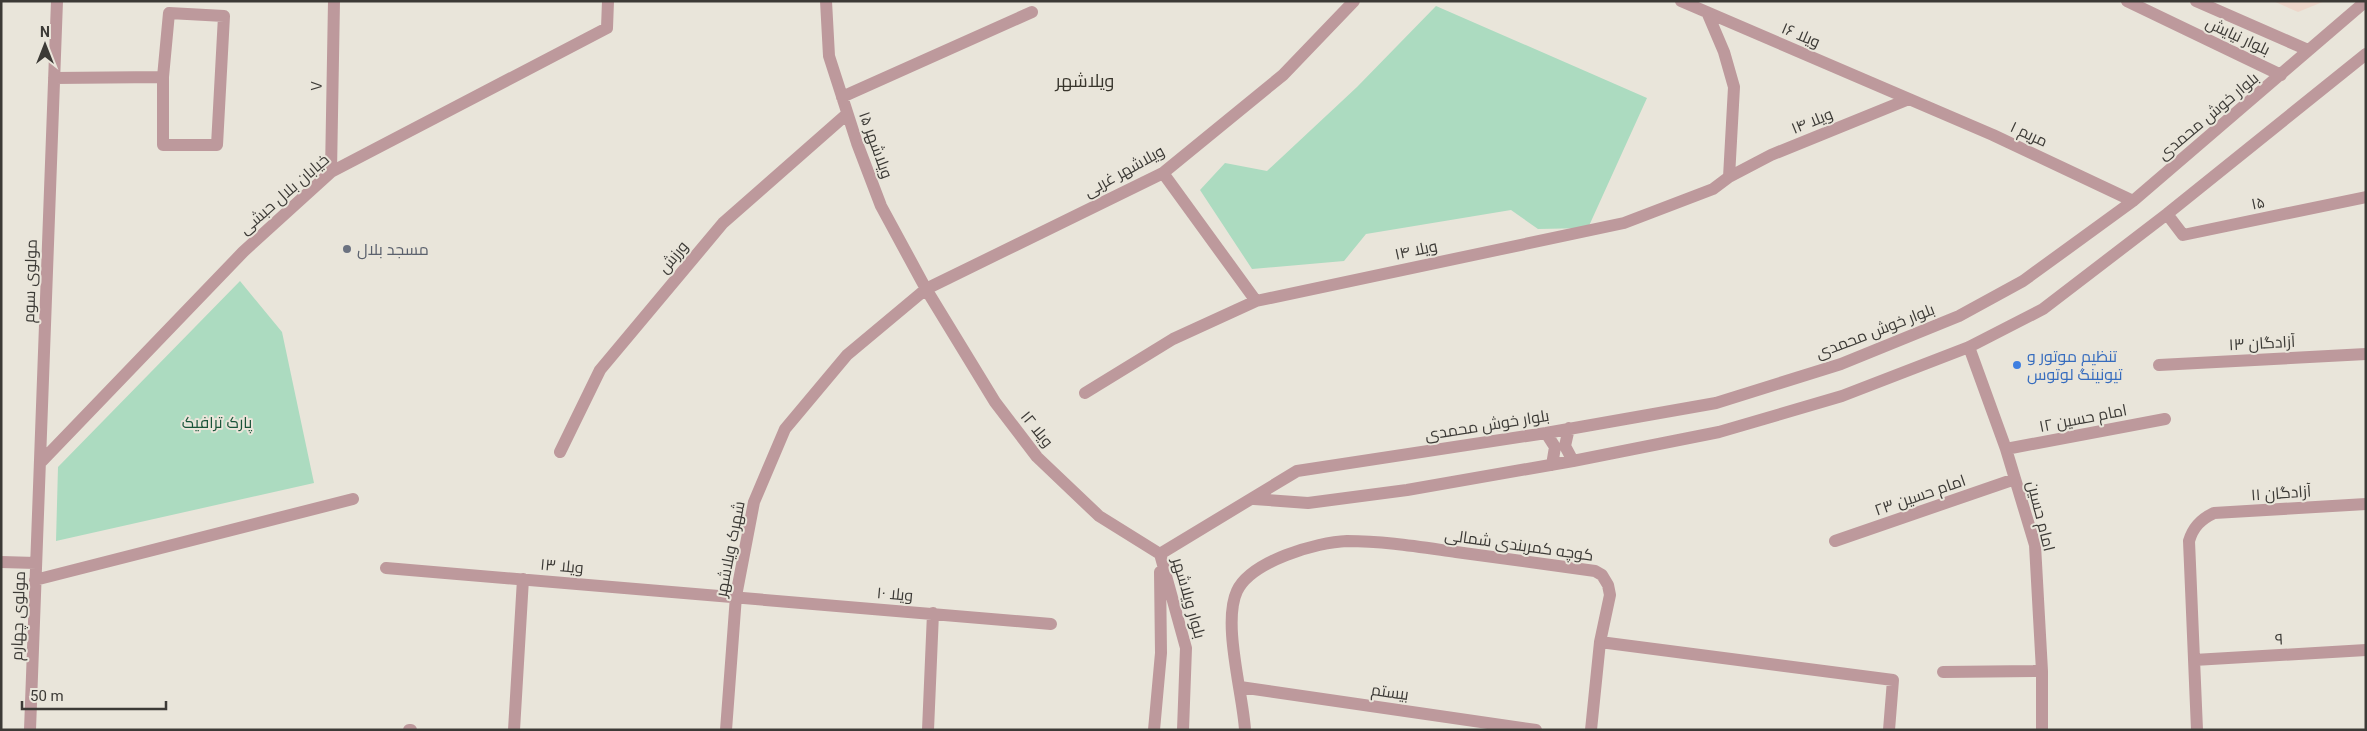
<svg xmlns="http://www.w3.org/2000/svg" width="2367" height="731" font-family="Roboto,Cairo,sans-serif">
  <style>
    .education { fill: #edd6ca }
    .green { fill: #acdbc0 }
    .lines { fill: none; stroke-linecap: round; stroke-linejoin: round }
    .minor { stroke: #bd999c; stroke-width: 12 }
    .worship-dot { fill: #6b7280; stroke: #e9e5da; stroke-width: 2 }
    .shop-dot { fill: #3f7fe0; stroke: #e9e5da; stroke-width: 2 }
    .labels { text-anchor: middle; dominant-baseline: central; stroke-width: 4; stroke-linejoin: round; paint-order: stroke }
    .street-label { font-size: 16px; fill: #3c3a36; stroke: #e9e5da }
    .worship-label { font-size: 16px; fill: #5b616d; stroke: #e9e5da; text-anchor: start }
    .shop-label { font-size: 16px; fill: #366cbe; stroke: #e9e5da; text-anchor: start }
    .park-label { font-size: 16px; fill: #1a5439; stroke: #e9e5da }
    .neighbourhood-label { font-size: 18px; fill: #38352c; stroke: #e9e5da }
  </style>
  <rect width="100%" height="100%" fill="#e9e5da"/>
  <path class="education" d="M2273,1h52l-27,11z"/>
  <path class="green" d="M1436,6l211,92 -59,130 -50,1 -27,-19 -145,24 -22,27 -92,8 -52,-79 25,-27 42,8 90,-84z
    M240,281l42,51 32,151 -258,58 2,-74z"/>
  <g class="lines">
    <path class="minor" d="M826,1l3,55 28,87 24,63 45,83 69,113 42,55 62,59 61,38
      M1681,1l312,134 140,66
      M2127,1l154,74
      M2196,1l112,49
      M1707,12l17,40 10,35 -5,90
      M54,78l109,-1v68h54l7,-129 -55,-3 -6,64
      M842,97l190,-85
      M331,172l3,-171
      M1163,173l93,128 368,-78 89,-34 16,-12 42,-22 138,-56
      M2167,214l16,21 183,-38
      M1969,347l37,102 29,96 7,126v59
      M2159,365l207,-11
      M1085,393l88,-54 83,-38
      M1569,428l-4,18 8,15
      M1546,433l9,14 -3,18
      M2006,449l159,-30
      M560,452l40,-82 123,-147 124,-109
      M40,463l203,-211 88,-80 276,-144 1,-27
      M1254,499l54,4 99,-13 166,-29 146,-29 123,-36 127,-49 74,-38 124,-95 199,-160
      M1835,541l180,-62
      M1160,554l137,-83 249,-38 170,-30 125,-39 118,-48 64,-35 110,-80 233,-200
      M1160,554l26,94 -3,82
      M1,562l35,1
      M386,568l665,56
      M35,580l318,-81
      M1600,642l293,38 -4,50
      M2194,660l172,-10
      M1943,672l99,-1
      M1240,687l296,43
      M30,730l27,-729
      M409,730h2
      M514,730l9,-151
      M726,730l10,-134 18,-94 31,-73 62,-74 79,-66 237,-116 120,-98 71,-74
      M928,730l5,-117
      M1154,730l7,-77 -1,-81
      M1245,730c-2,-36 -23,-107 -8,-139 14,-30 80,-49 110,-50 37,0 73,6 109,11 47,6 93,13 139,19l7,4 6,10 2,10 -10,47 -9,88
      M2197,730l-8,-189c4,-14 12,-22 25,-28l152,-9"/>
  </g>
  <circle class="worship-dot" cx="347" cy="249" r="5"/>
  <circle class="shop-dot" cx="2017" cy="365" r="5"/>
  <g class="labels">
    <g class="street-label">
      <text transform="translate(1801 35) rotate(23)">۱۶ ویلا</text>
      <text transform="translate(2238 36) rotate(25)">بلوار نیایش</text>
      <text transform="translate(316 86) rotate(-89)">۷</text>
      <text transform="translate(2208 116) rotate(-40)">بلوار خوش محمدی</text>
      <text transform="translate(1812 121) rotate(-22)">۱۴ ویلا</text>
      <text transform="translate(2029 134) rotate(25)">۱ مریم</text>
      <text transform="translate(876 145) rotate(70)">ویلاشهر ۱۵</text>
      <text transform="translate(1124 171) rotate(-29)">ویلاشهر غربی</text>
      <text transform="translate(284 194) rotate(-41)">خیابان بلال حبشی</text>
      <text transform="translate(2258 203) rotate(-12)">۱۵</text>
      <text transform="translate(1416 250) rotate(-12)">۱۴ ویلا</text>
      <text transform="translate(673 257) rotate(-50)">ورزش</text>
      <text transform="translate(30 281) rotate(-88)">مولوی سوم</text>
      <text transform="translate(1875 331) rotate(-21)">بلوار خوش محمدی</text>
      <text transform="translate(2262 343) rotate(-3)">آزادگان ۱۳</text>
      <text transform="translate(2083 418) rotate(-11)">امام حسین ۱۲</text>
      <text transform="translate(1487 425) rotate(-9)">بلوار خوش محمدی</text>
      <text transform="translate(1037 429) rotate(51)">ویلا ۱۲</text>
      <text transform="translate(2281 493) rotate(-4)">آزادگان ۱۱</text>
      <text transform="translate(1920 495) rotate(-19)">امام حسین ۲۳</text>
      <text transform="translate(2041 516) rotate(76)">امام حسین</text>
      <text transform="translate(1519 545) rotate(8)">کوچه کمربندی شمالی</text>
      <text transform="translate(730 549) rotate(-79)">شهرک ویلاشهر</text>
      <text transform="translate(562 566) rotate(5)">۱۳ ویلا</text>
      <text transform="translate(895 594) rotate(5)">۱۰ ویلا</text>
      <text transform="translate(1189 598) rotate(74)">بلوار ویلاشهر</text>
      <text transform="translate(18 616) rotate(-88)">مولوی چهارم</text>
      <text transform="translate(2279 639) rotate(-3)">۹</text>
      <text transform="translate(1390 692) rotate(8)">بیستم</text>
    </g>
    <g class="worship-label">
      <text x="357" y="249">مسجد بلال</text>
    </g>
    <g class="shop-label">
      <text x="2027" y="356">تنظیم موتور و<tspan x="2027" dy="18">تیونینگ لوتوس</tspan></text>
    </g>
    <g class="park-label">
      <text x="217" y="422">پارک ترافیک</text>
    </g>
    <g class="neighbourhood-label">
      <text x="1085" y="80">ویلاشهر</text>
    </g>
  </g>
  <rect width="2367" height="731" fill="none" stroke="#3c3a36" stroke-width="5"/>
  <g transform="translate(45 45)" stroke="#e9e5da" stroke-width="4" paint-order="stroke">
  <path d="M0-4L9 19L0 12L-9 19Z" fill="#3c3a36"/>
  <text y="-8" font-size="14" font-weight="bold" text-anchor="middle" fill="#3c3a36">N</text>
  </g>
  <path d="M22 701v8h144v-8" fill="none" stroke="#3c3a36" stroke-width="2.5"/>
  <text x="30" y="701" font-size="15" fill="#3c3a36" stroke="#e9e5da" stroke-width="4" paint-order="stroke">50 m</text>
</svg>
